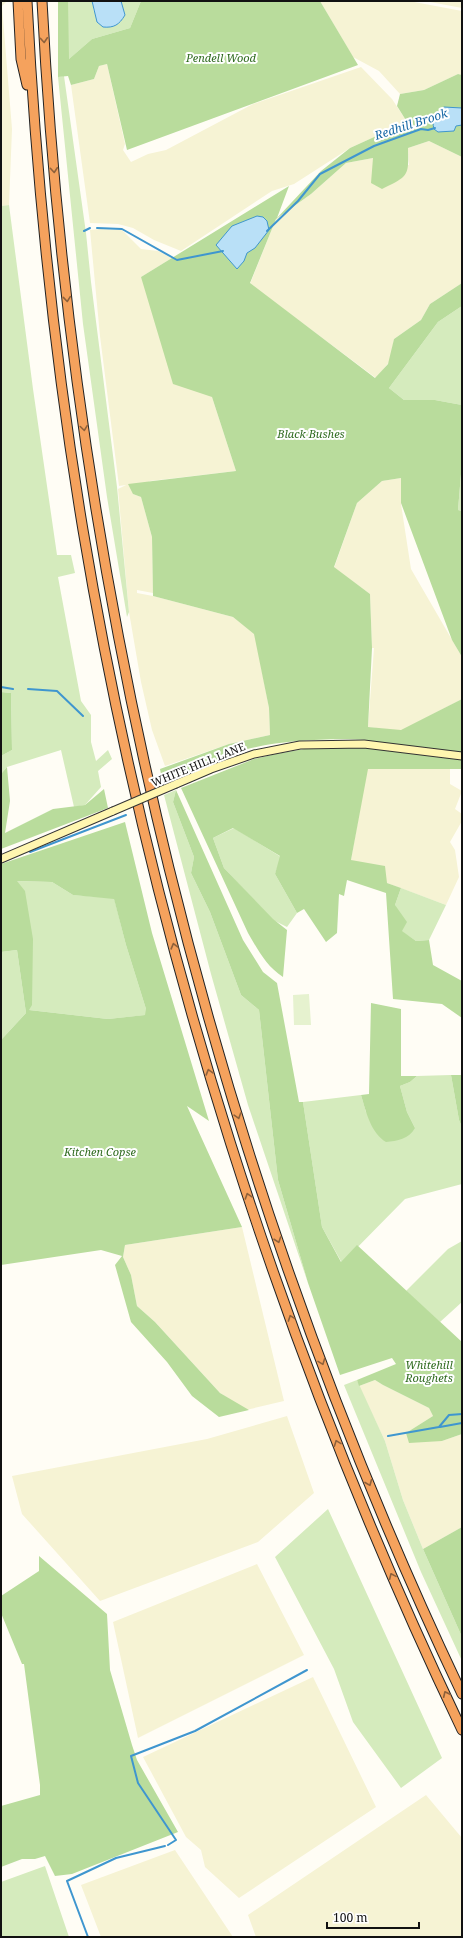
<svg xmlns="http://www.w3.org/2000/svg" width="463" height="1938" font-family="'Noto Serif',serif">
  <style>
    .farmland { fill: #f6f3d4 }
    .green { fill: #d5ebbd }
    .forest { fill: #b9dc9c; fill-rule: evenodd }
    .pitch { fill: #e6f2cf }
    .water { fill: #b9e0f7; stroke: #3f96cf }
    .lines { fill: none; stroke-linecap: round; stroke-linejoin: round }
    .stream { stroke: #3f96cf; stroke-width: 2 }
    .secondary-casing { stroke: #333; stroke-width: 9 }
    .highway-casing { stroke: #222; stroke-width: 11 }
    .secondary { stroke: #fff6b0; stroke-width: 7 }
    .highway { stroke: #f5a25d; stroke-width: 9 }
    .secondary-bridge-casing { stroke: #333; stroke-width: 9; stroke-linecap: butt }
    .secondary-bridge { stroke: #fff6b0; stroke-width: 7 }
    .oneway { stroke: #8e613b }
    .labels { text-anchor: middle; dominant-baseline: central; stroke-width: 4; stroke-linejoin: round; paint-order: stroke }
    .park-label { font-size: 11px; font-style: italic; fill: #2f6b1f; stroke: #fff }
    .street-label { font-size: 11px; fill: #111; stroke: #fff }
    .water-label { font-size: 12px; font-style: italic; fill: #1768a6; stroke: #fff }
  </style>
  <rect width="100%" height="100%" fill="#fffdf5"/>
  <path class="farmland" d="M1,1h6l-5,5 10,123 -3,76 -8,1z
    M320,1h89l53,10v64l-4,-1 -34,16 -24,4 -21,-23 -26,-14z
    M425,1h37v7z
    M107,64l18,80 -2,6 8,12 17,-8 18,-4 87,-46 108,-37 31,32 15,23 -57,26 -56,36 -22,7 -91,60 -27,-11 -21,-12 -15,-4 -28,-1 -19,-138 23,-6 5,-13z
    M429,141l33,16v126l-32,21 -9,16 -27,19 -4,22 -14,17 -126,-94 26,-65 35,-25 35,-31 27,-5 36,7 -1,-17z
    M100,229l22,1 19,19 17,2 14,7 -31,19 71,120 24,74 -86,10 -17,13 8,3 11,40 1,56 -16,-3v3l16,3 80,21 22,17 14,74 1,27 -41,9 -64,22 -13,-36 -11,-48 -12,-70 -11,-123 8,-4 -7,1 -19,-150 -10,-106z
    M401,478v26l10,65 51,88v42l-61,32 -33,-4 6,-79h-2l-2,-54 -36,-26 23,-65 25,-22z
    M367,769h83v15l12,7 -7,18 7,5v7l-12,21 5,8 4,27 -13,28 -59,-22 -36,-23z
    M242,1227l42,174 -38,9 -26,-17 -65,-71 -18,-16 -6,-31 -8,-18 2,-12z
    M375,1380l8,5 46,23 4,8 -27,17 36,8 20,-7v93l-39,22 -20,-49 -18,-59 -26,-55z
    M287,1416l27,77 -56,49 -158,59 -78,-87 -10,-38 195,-37z
    M257,1564l47,91 -166,83 -25,-116z
    M313,1677l63,130 -137,91 -34,-31 -4,-17 -15,-13 -43,-80z
    M426,1795l36,43v99h-206l-8,-22z
    M175,1850l58,87h-132l-20,-52z"/>
  <path class="green" d="M67,1h25l2,11 31,3 -4,-14h20l-11,27 -38,11 -24,21z
    M64,76l22,157 5,49 26,205 12,125 -2,5 -20,-120 -24,-173 -25,-247z
    M9,205l24,184 24,166h14l4,18 -17,4 23,124 10,14v27l5,19 12,-11 4,9 -14,12 3,16 -16,18 -11,2 -13,-57 -54,17 -6,7v-18l11,-6 -1,-57 -10,-1v-486z
    M462,306v99l-27,-5h-31l-15,-12 49,-66z
    M462,462v49l-4,-1z
    M176,790l-3,12 21,55 -3,16 19,39 31,83 18,15 19,170 30,103 -60,-178 -37,-131 -47,-179z
    M234,828l47,29 -6,17 22,39 -10,14 -14,-7 -49,-52 -11,-30z
    M16,881l36,1 21,13 41,3 12,47 20,64v6l-38,4 -79,-9z
    M401,888l45,17 -17,35 -13,1 -15,-10 -6,-26z
    M17,950l9,63 -25,27v-88z
    M451,1075l8,45 3,7v57l-57,15 -63,64 -20,-36 -19,-125 58,-7 5,17 49,16 -8,-16 -7,-26 10,-4 7,-6z
    M462,1241v61l-22,20 -34,-31 42,-42z
    M357,1380l28,61 18,59 20,49 39,88v24l-41,-89 -77,-187z
    M328,1509l114,249 -41,30 -48,-66 -19,-53 -59,-112z
    M45,1866l24,71h-68v-55z"/>
  <path class="forest" d="M58,1h10l1,58 23,-20 38,-11 11,-27h179l38,64 -231,85 -20,-86 -8,2 -5,13 -23,6 -3,-9 -10,1z
    M458,74l4,1v82l-33,-16 -21,7c1,29 0,28 -26,41l-11,-6 2,-25 -27,5 -35,31 -35,25 -26,64 125,95 13,-14 6,-25 27,-19 9,-16 32,-21v23l-24,16 -49,66 15,12h31l27,5v57l-4,48 4,1v146l-10,-17 -51,-137v-25l-19,3 -25,22 -23,64 36,27 2,54 -4,79 33,3 61,-31v70h-94l-17,91 34,6 2,17 14,5 -6,17 12,17 -5,9 14,10 13,-1 4,25 29,16v37l-20,-14 -49,-5 -7,-106 -39,-13 -3,16 -5,-2 -2,39 -11,9 -22,-33 -7,4 -22,-39 5,-18 -47,-28 -20,10 11,30 49,51 14,11 -4,47c-17,-11 -25,-27 -35,-44l-67,-145 73,-29 22,-5 39,-7 48,1 6,-8c-41,-2 -96,0 -135,13 -24,8 -47,21 -71,31l-3,-15 69,-25 41,-9 -1,-27 -15,-74 -21,-17 -80,-21 -1,-59 -11,-40 -8,-3 -5,-10 108,-13 -24,-74 -39,-13 -32,-107 148,-91 -12,32 44,-47 29,-23 57,-26 -10,-16 3,-12 24,-4z
    M1,692l10,1 1,57 -11,6z
    M7,767l3,34 -5,32 48,-24 32,-4 19,-16 4,19 -107,41v-75z
    M176,790l67,150 20,32 14,11 22,119h4l19,125 19,35 16,-17 105,97v92l-20,7 -33,2 -3,-10 27,-17 -4,-8 -46,-23 -8,-5 -16,6 -2,-6 39,-16 -4,-6 -52,17 -32,-92 -30,-103 -19,-170 -18,-15 -31,-83 -19,-39 3,-16 -21,-55z
    M125,822l27,111 57,188 -22,-15 55,121 -117,18 -2,12 8,18 6,31 18,16 65,71 29,17 -30,7 -27,-21 -25,-34 -36,-40 -16,-57 7,-9 -21,-6 -100,15v-225l25,-27 -9,-63 -16,2v-88zM17,881l35,1 21,13 41,4 12,46 20,64 -1,6 -37,4 -79,-9 3,-5 1,-66 -8,-48z
    M371,1003l30,6v67h16l-7,6 -10,4 7,26 8,16c-6,11 -18,13 -29,14 -15,-9 -20,-30 -25,-47l8,-1z
    M451,1075h11v52l-3,-7z
    M462,1527v110l-39,-88z
    M39,1556l68,58 3,56 22,75 5,15 41,72 -106,42 -17,2 -10,-20 -10,3h-13l-21,8v-61l39,-11v-10l-16,-121h-2l-21,-51v-17l38,-25z"/>
  <path class="pitch" d="M309,994l2,31h-17l-1,-30z"/>
  <path class="water" d="M92,1h29l4,14c-6,10 -11,13 -22,12l-6,-5z
    M444,107l18,1v17l-6,1 -2,5 -16,1 -4,-3c-3,-10 2,-17 10,-22z
    M257,216l6,1 4,4 2,9 -14,18 -8,5 -3,8 -7,8 -21,-24 16,-19z"/>
  <g class="lines">
    <path class="stream" d="M97,228l25,1 55,31 46,-9
      M84,231l6,-3
      M267,231l31,-30 22,-27 54,-28 47,-17 7,1 7,-2
      M1,687l12,2
      M28,689l29,2 26,25
      M30,852l96,-37
      M440,1427l22,-4
      M388,1436l51,-9 10,-12 13,-1
      M168,1845l8,-5 -38,-57 -7,-27 64,-25 112,-61
      M88,1937l-21,-56 49,-23 49,-12"/>
    <g class="secondary-casing">
      <path id="secondary" d="M176,784l35,-15 43,-15 46,-9 64,-1 98,12
        M1,859l112,-48"/>
    </g>
    <g class="highway-casing">
      <path id="highway" d="M18,1l3,58 6,26
        M27,1c9,177 27,354 56,529 69,414 198,821 379,1200
        M42,1c30,584 169,1165 420,1693"/>
    </g>
    <use href="#secondary" class="secondary"/>
    <use href="#highway" class="highway"/>
    <g class="secondary-bridge-casing">
      <path id="secondary-bridge" d="M113,811l63,-27"/>
    </g>
    <use href="#secondary-bridge" class="secondary-bridge"/>
  </g>
  <defs><path id="oneway-chevron" d="M-2-3.5L2.5 0L-2 3.5" fill="none" stroke-width="1.6" stroke-linecap="round" stroke-linejoin="round"/></defs>
  <g class="oneway">
    <use href="#oneway-chevron" transform="translate(44 40) rotate(86)"/>
    <use href="#oneway-chevron" transform="translate(54 170) rotate(85)"/>
    <use href="#oneway-chevron" transform="translate(67 299) rotate(84)"/>
    <use href="#oneway-chevron" transform="translate(84 428) rotate(82)"/>
    <use href="#oneway-chevron" transform="translate(174 946) rotate(-105)"/>
    <use href="#oneway-chevron" transform="translate(209 1072) rotate(-106)"/>
    <use href="#oneway-chevron" transform="translate(238 1116) rotate(73)"/>
    <use href="#oneway-chevron" transform="translate(248 1196) rotate(-108)"/>
    <use href="#oneway-chevron" transform="translate(278 1240) rotate(71)"/>
    <use href="#oneway-chevron" transform="translate(291 1318) rotate(-110)"/>
    <use href="#oneway-chevron" transform="translate(322 1362) rotate(69)"/>
    <use href="#oneway-chevron" transform="translate(337 1443) rotate(-111)"/>
    <use href="#oneway-chevron" transform="translate(369 1483) rotate(68)"/>
    <use href="#oneway-chevron" transform="translate(392 1576) rotate(-114)"/>
    <use href="#oneway-chevron" transform="translate(446 1694) rotate(-115)"/>
  </g>
  <g class="labels">
    <g class="park-label">
      <text x="221" y="57">Pendell Wood</text>
      <text x="311" y="433">Black Bushes</text>
      <text x="100" y="1151">Kitchen Copse</text>
      <text x="429" y="1364">Whitehill<tspan x="429" dy="13">Roughets</tspan></text>
    </g>
    <g class="street-label">
      <text transform="translate(198 764) rotate(-22)">WHITE HILL LANE</text>
    </g>
    <g class="water-label">
      <text transform="translate(411 124) rotate(-18)">Redhill Brook</text>
    </g>
  </g>
  <rect width="463" height="1938" fill="none" stroke="#111111" stroke-width="4"/>
  <path d="M327 1922v6h92v-6" fill="none" stroke="#111111" stroke-width="2"/>
  <text x="333" y="1922" font-size="12" fill="#111111" stroke="#ffffff" stroke-width="3" paint-order="stroke">100 m</text>
</svg>
